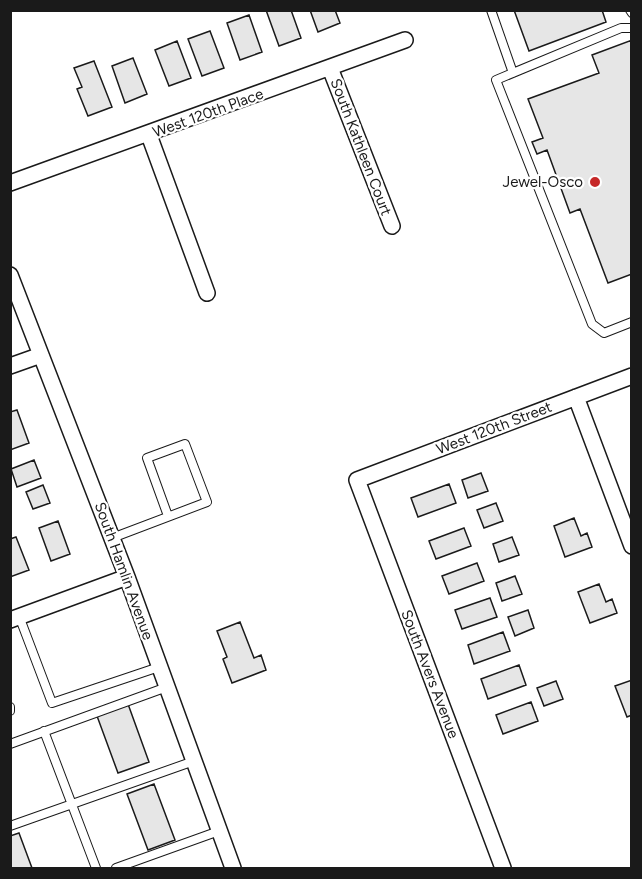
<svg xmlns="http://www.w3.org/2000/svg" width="642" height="879" font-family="Figtree,sans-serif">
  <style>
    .building { fill: #e6e6e6; stroke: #1a1a1a; stroke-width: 1.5 }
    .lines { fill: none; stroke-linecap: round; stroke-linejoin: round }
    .service-casing { stroke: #1a1a1a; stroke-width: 10 }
    .minor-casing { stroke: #1a1a1a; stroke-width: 18 }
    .service { stroke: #fff; stroke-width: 8 }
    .minor { stroke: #fff; stroke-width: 15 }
    .poi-dot { fill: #c62828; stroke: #fff; stroke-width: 2 }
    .labels { text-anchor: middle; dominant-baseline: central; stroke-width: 4.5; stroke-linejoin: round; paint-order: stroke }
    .street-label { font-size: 15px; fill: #1a1a1a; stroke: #fff }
    .poi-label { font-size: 15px; fill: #1a1a1a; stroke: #fff; text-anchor: end }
  </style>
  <rect width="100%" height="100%" fill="#fff"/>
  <path class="building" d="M266,10h25l10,28 -22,8z
    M310,10h25l5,13 -22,9z
    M514,10h88l4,12 -77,29z
    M249,15l13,37 -22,8 -13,-37z
    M210,31l14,37 -22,8 -14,-37z
    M632,40v234l-24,9 -28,-74 -10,4 -23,-63 -10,4 -5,-12 11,-4 -15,-39 71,-26 -7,-18z
    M177,41l14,37 -22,8 -14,-36z
    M133,58l14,36 -22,9 -13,-37z
    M94,61l18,46 -24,9 -11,-27 5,-2 -8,-19z
    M17,410l12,33 -19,7v-38z
    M34,460l7,18 -24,9 -6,-18z
    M481,473l7,18 -20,7 -6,-18z
    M449,484l7,19 -38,14 -7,-19z
    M43,485l7,18 -17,6 -7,-17z
    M496,503l7,18 -19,7 -7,-18z
    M574,518l7,18 6,-3 5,14 -27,10 -11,-31z
    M58,521l12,33 -19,7 -12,-33z
    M464,528l7,18 -35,13 -7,-18z
    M16,537l13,33 -19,7v-38z
    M512,537l7,18 -20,7 -6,-18z
    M477,563l7,18 -35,13 -7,-18z
    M515,576l7,18 -20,7 -6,-18z
    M599,584l7,18 6,-3 5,14 -27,10 -12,-31z
    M490,598l7,19 -35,12 -7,-19z
    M528,610l6,18 -19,8 -7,-19z
    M240,622l14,36 7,-3 5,15 -34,13 -9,-24 4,-2 -10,-26z
    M503,632l7,19 -36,13 -6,-19z
    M519,665l7,20 -38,14 -7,-20z
    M632,680v35l-5,2 -12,-31z
    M556,681l7,18 -19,7 -7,-18z
    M531,702l7,19 -35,13 -7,-19z
    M128,704l21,58 -31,11 -21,-57z
    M154,784l21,56 -27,10 -21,-56z
    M19,833l13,35h-22v-32z"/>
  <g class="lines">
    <g class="service-casing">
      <path id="service" d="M491,10l22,63
        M630,10l2,3
        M632,28h-11l-125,52 96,244 12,9 28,-11
        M112,538l95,-36 -22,-58 -38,14 21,58
        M19,616l33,87 107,-36
        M10,707v4
        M44,731l52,137
        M10,744l157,-57
        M10,826l184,-65
        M116,868l103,-37"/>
    </g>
    <g class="minor-casing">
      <path id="minor" d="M330,68l62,158
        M149,135l58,158
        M10,183l395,-143
        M10,275l117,302 106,291
        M10,366l31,-11
        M576,397l56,149
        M10,620l117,-43
        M503,868l-146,-388 275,-104"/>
    </g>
    <use href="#service" class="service"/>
    <use href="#minor" class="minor"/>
  </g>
  <circle class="poi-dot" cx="595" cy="182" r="6"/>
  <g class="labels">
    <g class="street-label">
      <text transform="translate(208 113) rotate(-20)">West 120th Place</text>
      <text transform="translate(361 147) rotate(69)">South Kathleen Court</text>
      <text transform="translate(494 428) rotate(-21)">West 120th Street</text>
      <text transform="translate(124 571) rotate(70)">South Hamlin Avenue</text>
      <text transform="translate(430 674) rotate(69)">South Avers Avenue</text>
    </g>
    <g class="poi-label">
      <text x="583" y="182">Jewel-Osco</text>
    </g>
  </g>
  <rect width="642" height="879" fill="none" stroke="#1a1a1a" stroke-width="24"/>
</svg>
